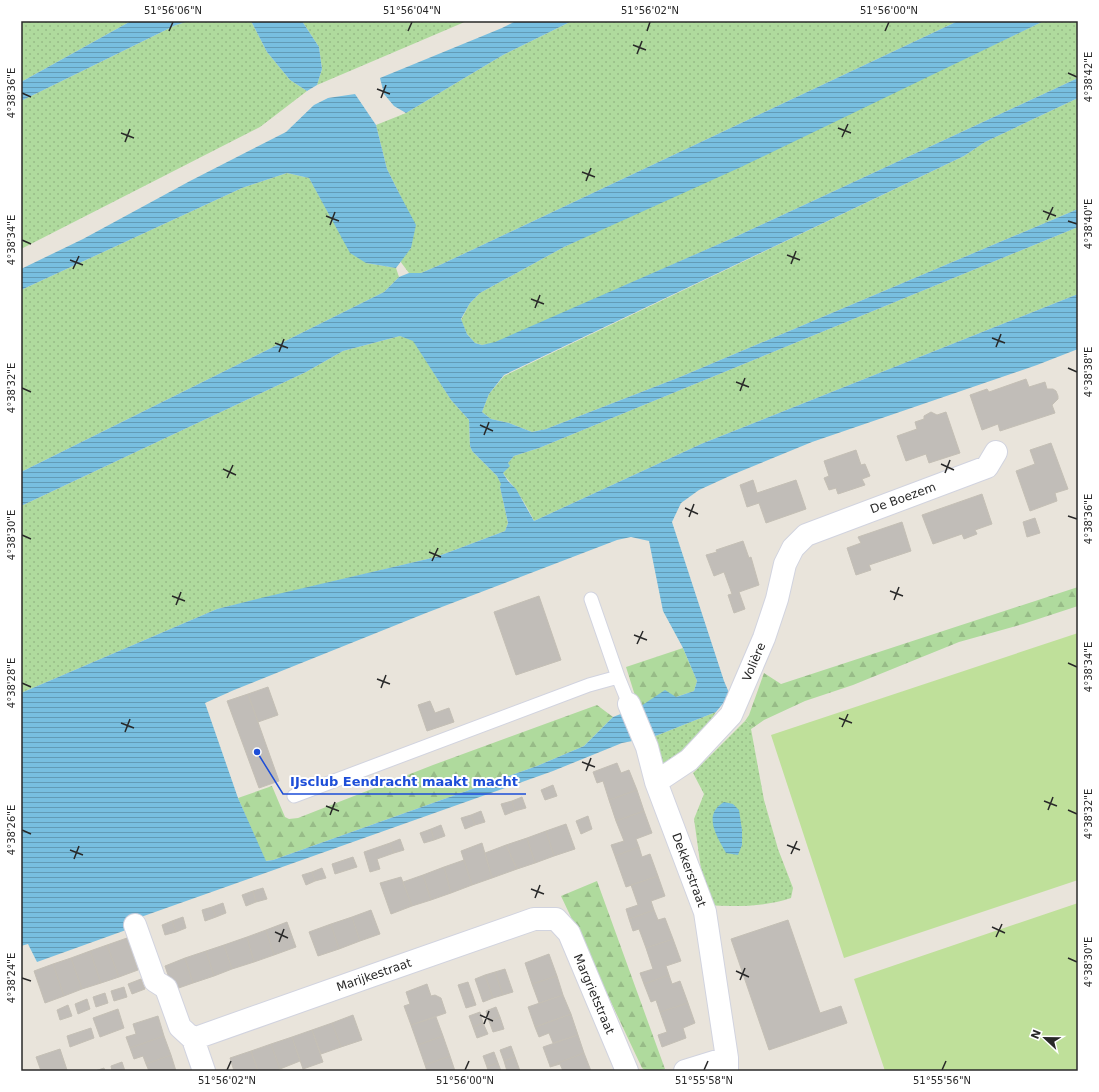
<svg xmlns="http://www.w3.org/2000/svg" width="1099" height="1092" font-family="'DejaVu Sans',sans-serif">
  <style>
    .grass { fill: url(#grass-dots) }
    .forest { fill: url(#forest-firs) }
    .pitch { fill: #bfe09a }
    .water { fill: url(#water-rules); fill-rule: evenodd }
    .building { fill: #c1bdb8; stroke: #c4bfb5 }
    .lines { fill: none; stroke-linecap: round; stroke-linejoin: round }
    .service-casing { stroke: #d1d3df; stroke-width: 15 }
    .minor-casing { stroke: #d1d3df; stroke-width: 24 }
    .service { stroke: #fff; stroke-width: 13 }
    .minor { stroke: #fff; stroke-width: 22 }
    .ticks { fill: none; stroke: #282828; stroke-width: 1.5 }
    .labels { text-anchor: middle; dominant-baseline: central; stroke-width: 4; stroke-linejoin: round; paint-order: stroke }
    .street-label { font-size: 12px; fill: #282828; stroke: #fff }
    .leader { fill: none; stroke: #1d4ed8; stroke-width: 1.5 }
    .callout-dot { fill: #1d4ed8; stroke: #fff; stroke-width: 1.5 }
    .callout-label { font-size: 13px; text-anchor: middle; font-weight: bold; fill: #1d4ed8; stroke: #fff; stroke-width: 4; stroke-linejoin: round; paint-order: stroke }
    .neatline { fill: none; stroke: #282828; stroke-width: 1.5 }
    .ticks-label { font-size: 10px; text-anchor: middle; fill: #282828 }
  </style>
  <defs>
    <pattern id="grass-dots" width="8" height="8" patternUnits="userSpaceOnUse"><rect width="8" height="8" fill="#afda9d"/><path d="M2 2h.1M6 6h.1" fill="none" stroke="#97bb87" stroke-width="1.8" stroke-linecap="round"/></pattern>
    <pattern id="forest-firs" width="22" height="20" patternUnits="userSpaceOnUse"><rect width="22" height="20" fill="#afda9d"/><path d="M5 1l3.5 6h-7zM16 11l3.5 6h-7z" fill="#97bb87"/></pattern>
    <pattern id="water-rules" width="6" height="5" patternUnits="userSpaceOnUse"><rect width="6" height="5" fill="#78bfe0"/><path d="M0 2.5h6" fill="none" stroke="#629bb6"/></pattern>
  </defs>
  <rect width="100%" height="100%" fill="#e9e4db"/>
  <path class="grass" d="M21,21h110l-110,61z
    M189,21h62l16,31 23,28 17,11 -47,36 -239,122v-148l155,-76z
    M302,21h165l-150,64 5,-16 -3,-22z
    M572,21h386l-516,243 -21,9h-12l-9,-12 11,-13 -12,-55 -12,-24 -11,-44 30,-12 97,-58z
    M1044,21h34v57l-343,159 -240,106 -13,2 -7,-2 -8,-9 -6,-14 9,-17 10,-10 84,-46z
    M1078,98v111l-398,168 -134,52 -14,3 -23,-9 -18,-4 -9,-7 7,-18 15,-18 460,-220 21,-14z
    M287,173l22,5 28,50 29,35 30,5 3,9 -15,15 -363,180v-182l221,-102z
    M1078,227v67l-377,150 -167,77c-5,-11 -11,-21 -18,-31 -4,-6 -9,-11 -13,-17l6,-7 -1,-3 6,-7 25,-8z
    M400,336l13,4 38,60 18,20 1,26 2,5 25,25 5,9 -2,2 8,36 -3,8 -69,26 -219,52 -196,84v-187l285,-134 37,-21z
    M716,712l-19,29 -13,15 -24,9 -7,-28z
    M745,721l9,6 -3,2 13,71 14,49 15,39 -2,10c-27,9 -56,9 -85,7l-12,-86 10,-25 -11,-21z"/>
  <path class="forest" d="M1078,587v19l-55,18 -64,18 -106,43 -48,16 -41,19 -10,7 -9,-6 4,-6 15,-42 17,11z
    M683,648l14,33 -3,10 -18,6 -35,9 -4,-4 -11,-35z
    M597,705l16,12 -29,29 -47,20 -264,94 -8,1 -27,-63 34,-12 13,31 4,2 9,-1 135,-53z
    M597,881l68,188c-7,2 -17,4 -23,-1l-81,-172z"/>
  <path class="pitch" d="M1078,633v247l-234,78 -73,-223z
    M1078,903v168h-193l-31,-92z"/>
  <path class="water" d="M131,21h58l-13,4 -155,76v-19z
    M251,21h51l17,26 3,22 -5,16 -10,6 -17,-11 -23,-28z
    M516,21h56l-69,34 -97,58 -12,-7 -10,-12 -4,-16 122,-50z
    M958,21h86l-303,146 -177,80 -84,46 -10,10 -9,16 6,15 8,9 7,2 13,-3 240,-105 343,-159v20l-93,44 -21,14 -460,219 -15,19 -7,18 9,7 18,4 23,9 14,-3 134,-52 398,-168v18l-539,221 -25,8 -6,7 2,3 -7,7 5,8 8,8 18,32 167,-77 377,-150v55l-41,16 -225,77 -78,32 -35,16 -18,13 -9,19 52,159 6,14 -14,17 -63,25 -31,6 -69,28 -429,152 2,7 -89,32 -9,-18 -7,2v-253l196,-84 48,-12 171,-40 69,-26 3,-8 -8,-36 1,-3 -4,-8 -25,-25 -2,-5 -1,-26 -18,-20 -38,-59 -13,-5 -57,15 -37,21 -285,134v-34l363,-180 15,-15 10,-4h12l21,-9zM631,537l18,4 14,70 20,37 14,33 -3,10 -18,6 -11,-7 -24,16 -28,11 -29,29 -47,20 -264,94 -7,1 -28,-63 -33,-95 29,-13 192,-77 191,-73z
    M355,94l21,31 11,44 12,24 17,32 -5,23 -15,20 -30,-5 -16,-10 -41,-75 -22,-5 -45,15 -221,102v-21l62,-30 107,-58 96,-49 28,-27 14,-7z
    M724,802l9,2 6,6 3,20v15l-4,10 -12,-2c-9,-17 -24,-38 -2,-51z"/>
  <path class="building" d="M1026,379l3,8 16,-5 2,7h6l3,2 2,5v3l-6,6 3,8 -55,18 -2,-7 -16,6 -12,-35 17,-6 2,3z
    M931,412l6,3 9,-3 14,41 -31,10 -3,-9 -20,7 -9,-25 20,-7 -2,-7 9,-3v-3z
    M1051,443l17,46 -13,4 2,8 -27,10 -14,-40 19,-7 -5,-14z
    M856,450l5,15 4,-1 5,12 -8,3 3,6 -27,9 -2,-6 -7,2 -5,-12 5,-2 -5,-15z
    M753,480l4,13 39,-13 10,29 -40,14 -7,-20 -12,4 -7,-22z
    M982,494l10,30 -17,6 2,4 -13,5 -2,-5 -29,10 -11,-29z
    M1035,518l5,15 -13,4 -4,-15z
    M902,522l9,29 -42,14 2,5 -15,5 -9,-27 14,-5 -3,-6z
    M743,541l6,17 2,-1 8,28 -20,7 6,17 -11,4 -6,-18 4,-1 -8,-22 -10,4 -8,-21 11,-3 -1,-2z
    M539,596l22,64 -45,15 -22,-63z
    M268,687l10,28 -20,7 -10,-28z
    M248,694l31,87 -20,7 -32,-87z
    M430,701l5,12 14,-5 5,14 -27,9 -9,-26z
    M617,763l4,10 8,-3 8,20 -28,10 -6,-19 -6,2 -4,-11z
    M553,785l4,11 -12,4 -4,-10z
    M637,790l7,21 -28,10 -7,-21z
    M522,797l4,11 -11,3 -3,-10z
    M512,801l3,10 -10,4 -4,-11z
    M481,811l4,11 -10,3 -4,-10z
    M644,811l8,22 -16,6 3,8 -24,9 -4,-11 13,-4 -8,-20z
    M471,815l4,10 -10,4 -4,-11z
    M588,816l4,13 -11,5 -5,-13z
    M566,824l9,25 -21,7 -8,-25z
    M441,825l4,11 -11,4 -3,-11z
    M431,829l3,11 -10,3 -4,-10z
    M546,831l8,25 -19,7 -8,-25z
    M527,838l8,25 -18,6 -11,-24z
    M400,839l4,11 -10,3 -4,-10z
    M390,843l4,10 -17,6 3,10 -10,3 -6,-20z
    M482,843l10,35 -20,7 -11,-34z
    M506,845l11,24 -25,9 -7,-25z
    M639,847l3,10 8,-3 8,22 -32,11 -11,-31z
    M353,857l4,10 -22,7 -3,-10z
    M464,860l8,25 -21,8 -7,-26z
    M444,867l7,26 -20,7 -8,-25z
    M322,868l4,10 -11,3 -3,-9z
    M312,872l3,9 -9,4 -4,-10z
    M423,875l8,25 -19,6 -9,-24z
    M658,876l7,20 -14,5 3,9 -25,9 -3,-10 12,-4 -7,-20z
    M401,877l11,29 -21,8 -11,-31z
    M263,888l4,11 -11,3 -3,-11z
    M253,891l3,11 -10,4 -4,-11z
    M223,903l3,10 -10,4 -4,-10z
    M212,907l4,10 -11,4 -3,-11z
    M371,910l9,24 -20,7 -8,-24z
    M654,910l4,10 7,-2 8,21 -27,9 -7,-19 -6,2 -4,-12z
    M183,917l3,11 -10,4 -4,-11z
    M352,917l8,24 -21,8 -8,-25z
    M788,920l32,93 21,-7 6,17 -78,27 -38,-111z
    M172,921l4,11 -11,3 -3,-10z
    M287,922l9,25 -22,8 -8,-25z
    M331,924l8,25 -21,7 -9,-24z
    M266,930l8,25 -20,7 -7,-25z
    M247,937l7,25 -22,7 -8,-24z
    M127,938l11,32 -19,7 -12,-32z
    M673,939l8,22 -15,5 3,9 -25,9 -4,-11 13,-4 -7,-21z
    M107,945l12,32 -18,6 -11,-32z
    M224,945l8,24 -18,7 -8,-25z
    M90,951l11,32 -19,6 -11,-31z
    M206,951l8,25 -21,7 -8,-25z
    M549,954l8,22 -25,8 -7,-21z
    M71,958l11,31 -18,7 -11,-32z
    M185,958l8,25 -20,7 -8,-24z
    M53,964l11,32 -19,7 -11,-32z
    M505,969l8,23 -10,3 -8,-23z
    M495,972l8,23 -10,3 -8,-23z
    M485,975l8,23 -10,4 -8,-23z
    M669,975l3,9 8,-3 8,22 -28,9 -4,-12 -5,2 -7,-18z
    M557,976l6,19 -24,8 -7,-19z
    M141,979l4,10 -13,5 -4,-10z
    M468,982l8,23 -10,3 -8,-23z
    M427,984l4,12 4,-1 6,3 5,15 -35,12 -7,-19 6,-2 -4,-12z
    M124,987l3,10 -13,4 -3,-10z
    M105,993l3,10 -12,4 -3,-10z
    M563,995l8,19 -36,13 -7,-20z
    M87,999l3,10 -12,5 -3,-10z
    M688,1003l7,20 -12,5 3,10 -24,9 -4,-12 9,-3 -7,-20z
    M68,1005l4,11 -12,4 -3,-10z
    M496,1007l4,10 -11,4 -3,-10z
    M118,1009l6,19 -24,9 -7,-19z
    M480,1012l3,11 -10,4 -4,-11z
    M571,1014l7,21 -25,8 -4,-10 -10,4 -4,-10z
    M353,1015l9,25 -21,7 -9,-24z
    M158,1016l6,20 -34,12 -4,-11 10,-3 -3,-10z
    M436,1017l7,19 -25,9 -7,-20z
    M500,1017l4,12 -11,3 -4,-11z
    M332,1023l9,24 -20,7 -9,-24z
    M483,1023l5,11 -11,4 -4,-11z
    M91,1028l3,10 -24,9 -3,-11z
    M312,1030l11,32 -20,7 -11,-32z
    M578,1035l6,18 -34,13 -7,-19z
    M164,1036l7,19 -25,9 -3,-8 -9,3 -4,-11z
    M443,1036l7,20 -25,9 -7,-20z
    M292,1037l8,24 -20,8 -9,-25z
    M271,1044l9,25 -7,2h-15l-7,-20z
    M511,1046l4,11 -11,4 -4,-11z
    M60,1049l7,21 -4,1h-22l-5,-14z
    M251,1051l7,20h-24l-4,-13z
    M494,1052l4,11 -11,4 -4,-11z
    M584,1053l7,18h-28l-3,-7 -10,3v-1z
    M171,1055l5,16h-27l-3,-7z
    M450,1056l5,15h-28l-2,-6z
    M515,1057l5,14h-13l-3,-10z
    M122,1062l3,9h-13l-1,-5z
    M498,1063l3,8h-13l-1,-4z
    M104,1068l1,3h-10z"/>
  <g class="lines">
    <g class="service-casing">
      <path id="service" d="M591,599l27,78
        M294,796l295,-111 29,-8 11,27"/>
    </g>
    <g class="minor-casing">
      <path id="minor" d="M629,704l18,43 9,35 49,130 22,146v13
        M656,782l33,-22 42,-45 33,-77 13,-39 8,-35 8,-16 13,-13 181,-68 9,-15
        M135,925l20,56 11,7 14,39 13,12 11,32
        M193,1039l178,-63 163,-57h22l13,14 58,138
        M685,1071l42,-13"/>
    </g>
    <use href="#service" class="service"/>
    <use href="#minor" class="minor"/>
  </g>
  <path class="ticks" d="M169,31l4,-9M408,31l4,-9M647,31l3,-9M885,31l4,-9M633,45l13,5M637,54l5,-13M1068,73l9,4M377,89l13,5M22,93l9,4M381,98l5,-13M838,128l13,5M121,133l13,5M842,137l6,-13M125,142l5,-13M582,172l13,5M586,181l5,-13M1043,211l13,5M326,216l13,5M1047,220l6,-13M1068,221l9,3M330,225l5,-13M22,240l9,4M787,255l13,5M70,260l13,5M791,264l5,-13M73,269l6,-13M531,299l13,5M535,308l5,-13M992,338l13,5M275,343l13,5M996,347l5,-13M279,352l5,-13M1068,368l9,4M736,382l13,5M22,388l9,4M740,391l5,-13M480,425l13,6M484,435l5,-13M941,464l13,6M223,469l13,6M945,473l5,-13M227,478l6,-13M685,508l13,6M1068,516l9,3M689,517l5,-13M22,535l9,4M429,552l12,5M432,561l6,-13M890,591l13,5M172,596l13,5M894,600l5,-13M176,605l5,-13M634,635l13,5M637,644l6,-13M1068,663l9,4M377,679l13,5M22,683l9,4M381,688l5,-13M839,718l13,5M121,723l13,5M842,727l6,-13M125,732l5,-13M582,762l13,5M586,771l5,-13M1044,801l13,5M326,806l13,5M1048,810l5,-13M1068,810l9,4M330,815l5,-13M22,830l9,4M787,845l13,5M70,850l13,5M791,854l6,-13M74,859l5,-13M531,889l13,5M535,898l5,-13M992,927l13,6M275,932l13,6M996,937l6,-13M279,942l5,-13M1068,958l9,4M736,971l13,6M22,978l9,3M740,980l5,-12M480,1015l13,6M484,1024l5,-13M227,1070l4,-9M465,1070l4,-9M704,1070l4,-9M942,1070l4,-9"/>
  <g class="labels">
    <g class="street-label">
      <text transform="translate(903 498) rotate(-20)">De Boezem</text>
      <text transform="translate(754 662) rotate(-67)">Volière</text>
      <text transform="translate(689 870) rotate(70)">Dekkerstraat</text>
      <text transform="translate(374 975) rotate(-19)">Marijkestraat</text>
      <text transform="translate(594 994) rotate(67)">Margrietstraat</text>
    </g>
  </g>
  <path class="leader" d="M257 752L283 794H526"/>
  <circle class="callout-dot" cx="257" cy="752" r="4"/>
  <g class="callout-label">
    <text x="404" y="786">IJsclub Eendracht maakt macht</text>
  </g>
  <rect width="1099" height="1092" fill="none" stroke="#ffffff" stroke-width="44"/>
  <g transform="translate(1045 1038) rotate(292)" stroke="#ffffff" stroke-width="3" paint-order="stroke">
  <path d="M0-3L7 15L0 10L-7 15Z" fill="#282828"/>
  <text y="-6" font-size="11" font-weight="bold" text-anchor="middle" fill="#282828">N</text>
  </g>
  <rect x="22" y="22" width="1055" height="1048" class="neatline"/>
  <g class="ticks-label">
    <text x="173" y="14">51°56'06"N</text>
    <text x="412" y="14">51°56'04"N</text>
    <text x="650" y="14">51°56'02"N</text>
    <text x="889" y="14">51°56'00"N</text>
    <text transform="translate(1088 77) rotate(-90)" y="4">4°38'42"E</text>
    <text transform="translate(11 93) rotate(-90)" y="4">4°38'36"E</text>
    <text transform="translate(1088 224) rotate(-90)" y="4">4°38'40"E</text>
    <text transform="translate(11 240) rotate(-90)" y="4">4°38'34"E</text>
    <text transform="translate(1088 372) rotate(-90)" y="4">4°38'38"E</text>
    <text transform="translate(11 388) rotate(-90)" y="4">4°38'32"E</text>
    <text transform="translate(1088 519) rotate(-90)" y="4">4°38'36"E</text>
    <text transform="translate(11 535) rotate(-90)" y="4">4°38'30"E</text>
    <text transform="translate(1088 667) rotate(-90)" y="4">4°38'34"E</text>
    <text transform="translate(11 683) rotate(-90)" y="4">4°38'28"E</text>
    <text transform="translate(1088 814) rotate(-90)" y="4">4°38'32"E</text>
    <text transform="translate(11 830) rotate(-90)" y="4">4°38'26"E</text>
    <text transform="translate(1088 962) rotate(-90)" y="4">4°38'30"E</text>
    <text transform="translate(11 978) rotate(-90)" y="4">4°38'24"E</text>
    <text x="227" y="1084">51°56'02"N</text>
    <text x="465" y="1084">51°56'00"N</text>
    <text x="704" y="1084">51°55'58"N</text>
    <text x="942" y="1084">51°55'56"N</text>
  </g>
</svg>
